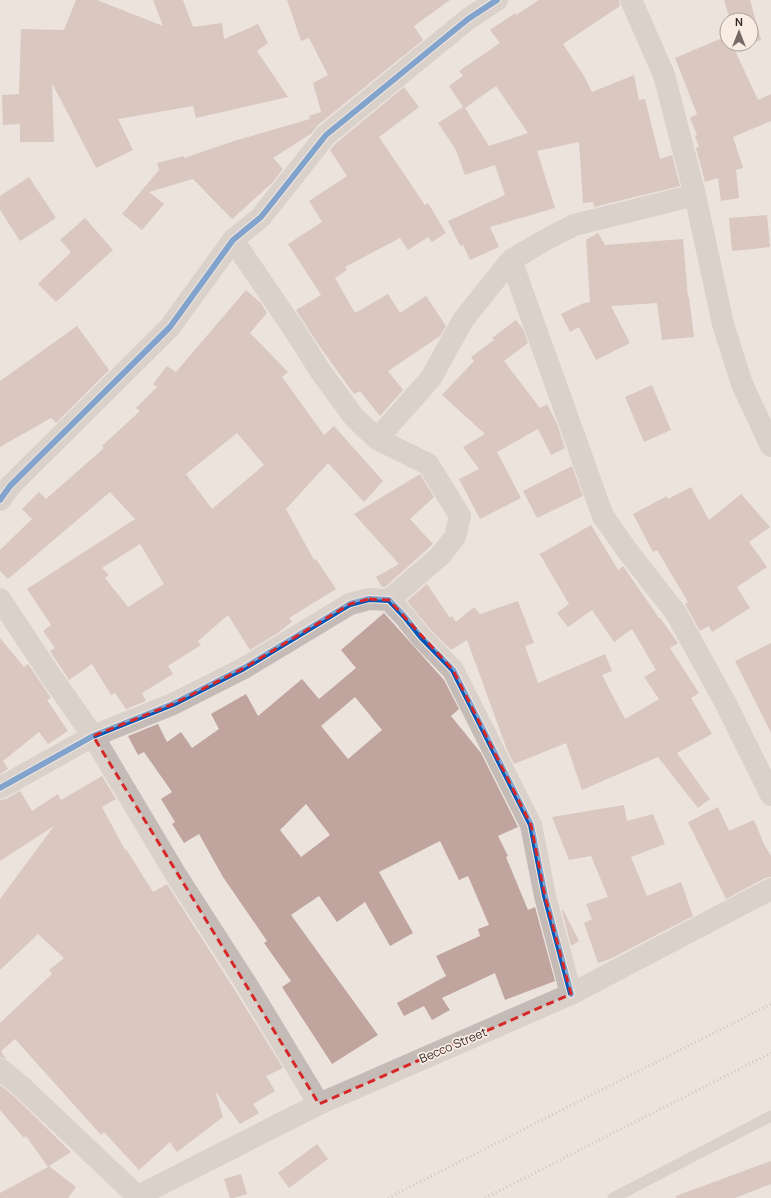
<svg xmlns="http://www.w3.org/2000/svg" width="771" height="1198" font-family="Manrope,sans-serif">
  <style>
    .building { fill: #c0a49e; fill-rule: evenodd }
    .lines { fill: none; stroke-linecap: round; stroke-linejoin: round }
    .service { stroke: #c4bbb7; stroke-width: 11 }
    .minor { stroke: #c4bbb7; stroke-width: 22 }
    .tertiary { stroke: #c4bbb7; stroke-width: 22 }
    .rail { stroke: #aca5a1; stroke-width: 3; stroke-dasharray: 1 3; stroke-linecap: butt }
    .cycleway-casing { stroke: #f9ede3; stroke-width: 8 }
    .cycleway { stroke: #0057b8; stroke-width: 6 }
    .marked { fill: none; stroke: #d62828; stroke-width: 3; stroke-dasharray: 8 5; stroke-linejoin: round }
    .labels { text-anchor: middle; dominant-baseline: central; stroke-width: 3.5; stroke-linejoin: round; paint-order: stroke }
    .street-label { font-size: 12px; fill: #342825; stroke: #f9ede3 }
  </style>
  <rect width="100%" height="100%" fill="#ece3dd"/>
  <path class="building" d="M76,0h21l66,26 -10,-26h30l10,27 29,-4 2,16 34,-15 10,19 -11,8 31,46 -92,21 -3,-12 -75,13 15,31 -37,18 -44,-85 2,59h-34v-18l-17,1 -1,-30 17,-1 2,-65 43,1z
    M287,0h163l-36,26 9,14 -105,85 -6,8 -39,25 10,11 -11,14 -40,36 -39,-40 -44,13 15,12 -22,26 -20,-16 37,-44 -2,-7 27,-7v2l50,-17 76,-22 -1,-3 12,-4 -8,-29 15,-8 -19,-37 -8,3z
    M539,0h80l1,6 -57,38 21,32 8,16 42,-17 5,25 6,-1 15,60 12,-4 8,31 -86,21 -1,-5 -10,1 -4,-61 -42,9 18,57 -65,19 9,20 -29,13 -7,-15 -3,1 -12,-25 57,-26 -10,-30 -30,10 -9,-25 -18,-27 25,-16 -14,-21 14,-10 -4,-5 41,-28 -10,-13 25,-17 1,2zM496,86l32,47 -39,13 -24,-38z
    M724,0h26l11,40 -10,3v-23h-21z
    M727,36v8h5l26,56 13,-6v27l-38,16 10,31 -7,2 3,28 -18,3 -3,-23 -13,4 -9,-34 3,-1 -4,-11 2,-1 -7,-17 7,-4 -22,-56z
    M404,87l15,20 -40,30 46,68 3,-2 18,30 -14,9 -4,-5 -20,13 -8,-12 -55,29 2,3 -12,8 20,35 33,-19 12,19 26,-17 20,30 -6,10 -52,35 15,19 -23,26 -20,-25 -6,3 -34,-47 -24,-37 25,-15 -33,-51 34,-22 -13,-21 38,-25 -17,-26 5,-6z
    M29,177l27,41 -36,23 -20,-31v-14z
    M767,215l3,32 -38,4 -3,-33z
    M85,218l28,32 -57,52 -18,-18 33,-32 -11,-12z
    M598,233l7,12 78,-6 5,58h1l5,40 -32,3 -5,-37 -46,3 19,37 -34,17 -17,-33 -9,5 -9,-18 23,-11 6,-1 -4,-62z
    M246,290l15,13 6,10 -17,20 38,39 -6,5 42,58 10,-9 49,55 -19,21 -36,-39 -42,46 28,51 2,-1 20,30 -47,29 3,4 -16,12 -26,16 -22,-35 -30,26 3,4 -33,21 5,8 -31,19 4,8 -20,8 -11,-16 -4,2 -19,-31 -23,16 -19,-29 5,-3 -12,-17 8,-6 -24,-36 108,-70 -25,-27 -102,87 -8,-8v-21l32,-31 -10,-10 17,-17 7,7 58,-51 -2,-2 38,-35 -4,-3 21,-21 -4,-3 14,-18 9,6zM237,433l27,32 -52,44 -26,-35zM140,544l24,40 -36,23 -23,-29 4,-3 -7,-7z
    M516,320l7,9 5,14 -24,18 36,47 7,-4 10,20 8,24 -14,7 -13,-26 -41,23 24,46 -41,21 -21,-40 20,-10 -16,-22 22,-13 -43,-39 32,-34 -3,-4 23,-17 -2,-2z
    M77,326l32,44 -53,53 -5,-5 -51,29v-66z
    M652,385l19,45 -27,12 -19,-45z
    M572,466l11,30 -46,22 -14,-27z
    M420,474l14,23 -24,22 23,25 -48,43h-3l-6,-10 23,-13 -45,-50z
    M691,487l18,33 32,-26 29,33 -21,15 18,25 -30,20 13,21 -38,24 -3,-6 -9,5 -15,-27 3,-2 -31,-52 -4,2 -20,-38 34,-18 1,3z
    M591,525l27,45 5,-4 36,52h1l18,25 -8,5 29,45 -8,5 21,36 -35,19 33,46 -12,9 -40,-51 -76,33 -16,-47 -52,21 -8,-17 -39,-107 -16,10 -21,-21 -23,-28 20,-17 23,34 2,-2 4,6 18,-15 6,7 38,-13 16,42 -9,3 13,37 67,-29 7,17 -10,4 23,44 34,-20 -15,-22 12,-7 -24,-41 -18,13 -22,-32 -24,17 -11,-14 12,-9 -30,-51h3z
    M384,613l60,67 15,29 -8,7 30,37 37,74 -20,9 10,20 -2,1 22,53 7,-3 20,74 -50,19 -10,-27 -53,25 8,12 -18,10 -8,-14 -20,10 -7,-13 49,-27 -10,-20 44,-20 -2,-7 11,-4 -21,-49 -9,4 -19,-39 -61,31 34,61 -23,13 -25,-44 -28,20 -18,-26 -28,19 87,120 -46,29 -50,-77 9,-6 -27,-38 3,-2 -44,-64 -24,-43 -15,9 -12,-19 3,-2 -14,-23 11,-7 -28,-40 -6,3 -10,-19 30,-12 9,18 14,-10 11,16 27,-19 -8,-15 35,-20 12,22 44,-37 17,20 37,-31 -15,-18zM355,697l27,33 -34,29 -27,-33zM306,804l24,31 -29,22 -21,-27z
    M0,638l24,29 4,-3 23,34 -4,2 21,31 -20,13 -9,-12 -36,29 5,8 -8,5z
    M771,643v90l-36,-72z
    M102,776l14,23 -14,8 23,43 1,-1 27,43 14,-8 69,108 47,76 -17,8 9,15 -22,13 6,9 -19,11 -25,-33 8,26 -46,35 -7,-10 -31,28 -35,-38 -3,3 -86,-96 -14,12 5,8 -6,-2v-34l52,-49 -3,-4 15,-12 -26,-24 -38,36v-71l54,-73 -54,35v-61l6,-1 14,-8 12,20 26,-17 3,6z
    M624,805l3,16 26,-7 12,30 -34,13 16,39 34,-14 12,34 -83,43 -12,4 -14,-40 8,-4 -6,-15 22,-7 -17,-41 -22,4 -17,-43z
    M718,807l11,24 25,-11 10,24 7,12v21l-6,1 -39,21 -38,-77z
    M563,910l16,31 -8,5 -9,-35z
    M0,1085l15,12 56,55 -22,14 27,21 -8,11h-68v-5l48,-26 -22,-31 -2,2 -24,-28z
    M317,1144l11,15 -39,29 -11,-15z
    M771,1161v23l-36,14h-59v-2z
    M241,1174l6,20 -13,4h-4l-6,-19z"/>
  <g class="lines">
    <path class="service" d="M613,1198l158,-82"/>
    <path class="minor" d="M631,0l33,75 31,120 28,129 19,60 29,62
      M233,240l60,88 28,44 33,45 23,22 51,25 32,52 -5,21 -15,19 -51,44
      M511,260l92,256 23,33 50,64 50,91 45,91
      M377,439l54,-61 32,-58 48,-60 36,-21 27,-14 121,-30
      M0,500l10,-14 160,-159 63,-87 28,-23 65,-82 142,-116 29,-19
      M0,599l51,77 42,60 83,139 71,110 72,119
      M0,788l93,-52 80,-32 71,-36 106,-64 19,-5 20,1 16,17 16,20 32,33 78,155 14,71 26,98
      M0,1069l23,19 114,108"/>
    <path class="tertiary" d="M134,1198l185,-94 252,-110 200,-105"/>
    <path class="rail" d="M388,1198l383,-194
      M485,1198l286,-145"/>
    <g class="cycleway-casing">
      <path id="cycleway" d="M0,500l10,-14 160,-159 63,-87 28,-23 65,-82 142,-116 29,-19
        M0,788l93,-52 80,-32 71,-36 106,-64 19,-5 20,1 16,17 16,20 32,33 78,155 14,71 26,98"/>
    </g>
    <use href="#cycleway" class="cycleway"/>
  </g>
  <path d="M0 0H771V1198H0ZM369,599l20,1 64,70 78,155 14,71 26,98 -252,110 -226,-368 80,-32 71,-36 106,-64z" fill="#ece3dd" fill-opacity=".55" fill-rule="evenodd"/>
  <path class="marked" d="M369,599l20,1 64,70 78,155 14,71 26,98 -252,110 -226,-368 80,-32 71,-36 106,-64z"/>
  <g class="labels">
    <g class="street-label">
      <text transform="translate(453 1045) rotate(-23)">Becco Street</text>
    </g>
  </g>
  <g transform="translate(739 32)"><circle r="19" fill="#f9ede3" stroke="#aa9e97"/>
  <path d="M0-3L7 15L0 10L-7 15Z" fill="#746965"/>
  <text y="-6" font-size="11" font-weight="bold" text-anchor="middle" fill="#342825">N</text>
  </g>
</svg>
